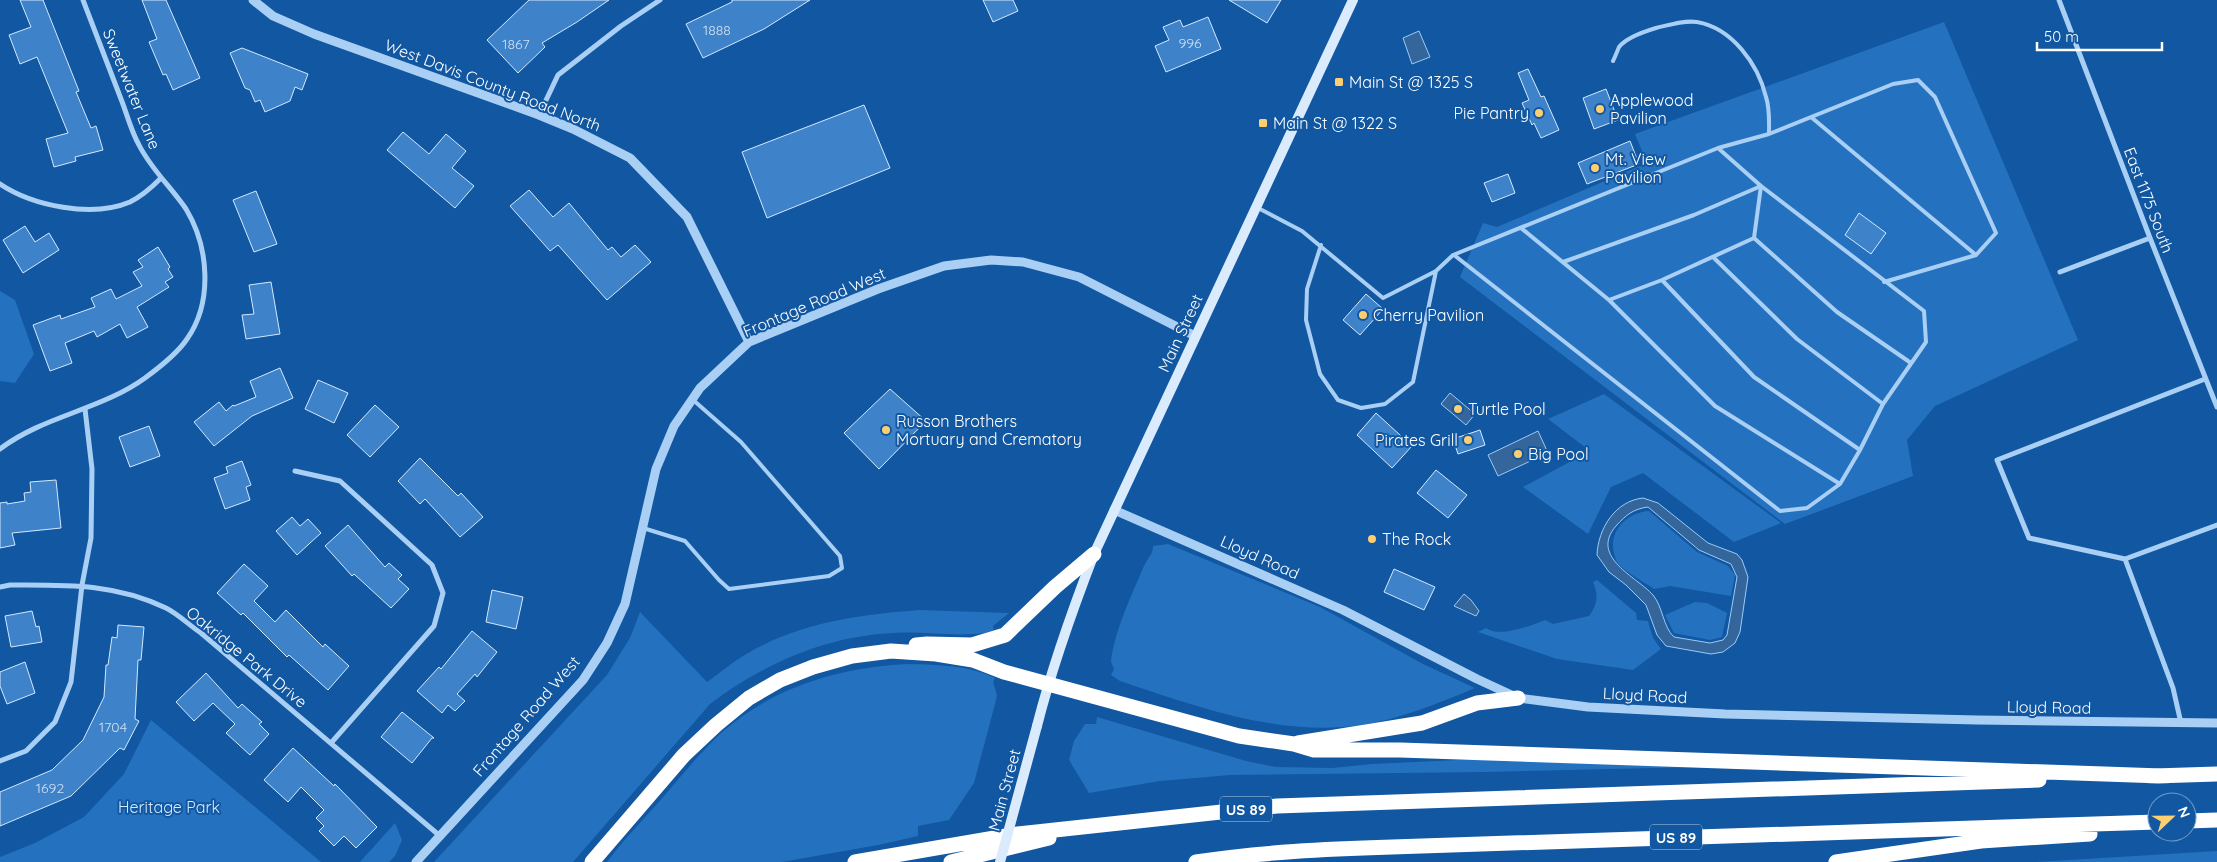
<svg xmlns="http://www.w3.org/2000/svg" width="2217" height="862" font-family="Quicksand,sans-serif">
  <style>
    .green { fill: #2472bf }
    .water { fill: #34659b; stroke: #9ccbf8; fill-rule: evenodd }
    .building { fill: #3e82c9; stroke: #d3e9fe }
    .lines { fill: none; stroke-linecap: round; stroke-linejoin: round }
    .service { stroke: #aacff5; stroke-width: 4 }
    .minor { stroke: #aacff5; stroke-width: 5 }
    .tertiary { stroke: #aacff5; stroke-width: 9 }
    .secondary { stroke: #daebfe; stroke-width: 10 }
    .motorway { stroke: #fff; stroke-width: 15 }
    .secondary-bridge { stroke: #daebfe; stroke-width: 10 }
    .poi-dot { fill: #ffce6e; stroke: #1157a1; stroke-width: 2 }
    .labels { text-anchor: middle; dominant-baseline: central; stroke-width: 4; stroke-linejoin: round; paint-order: stroke }
    .number-label { font-size: 14px; fill: #cfe0f2 }
    .shield { fill: #1157a1; stroke: #b8cde3; stroke-width: 1 }
    .shield-label { font-size: 15px; font-weight: bold; fill: #fff }
    .poi-label { font-size: 16px; fill: #fff; stroke: #1157a1; text-anchor: start }
    .street-label { font-size: 16px; fill: #fff; stroke: #1157a1 }
    .park-label { font-size: 16px; fill: #d3e9fe; stroke: #1157a1 }
  </style>
  <rect width="100%" height="100%" fill="#1157a1"/>
  <path class="green" d="M1944,22l134,318 -143,66 -28,34 6,36 -128,48 -325,-247 23,-54 14,4 150,-64 -12,-29z
    M0,291l15,9 19,54 -19,29 -15,-2z
    M1604,394l177,129 -47,19 -91,-69 -32,14 -23,47 -65,-47 67,-36 -42,-32z
    M1649,511l48,41 31,14 7,9 -4,21 -61,-10 -16,3c-11,-8 -26,-15 -36,-25 -2,-3 -3,-7 -4,-11 -6,-22 14,-41 35,-42z
    M1168,544l152,63 103,57 52,24c-36,15 -75,31 -113,37 -83,12 -164,-18 -242,-44l-9,-6 3,-6 -3,-7c3,-30 21,-68 33,-96 4,-9 9,-11 9,-20z
    M1597,580l39,33 1,7 11,1 5,17 8,11 -28,21 -76,-11 -79,-27 8,-4c13,10 45,-2 59,-8l8,4 36,-8c8,-11 10,-20 4,-34z
    M1695,602l12,1 20,10 -5,24 -12,3 -36,-7 -9,-18z
    M919,610l90,3 -16,13 1,4 -9,3c-30,4 -62,-2 -92,0 -67,3 -130,31 -183,71l-137,158h-139l173,-187 23,-37 10,-26 67,70c14,-10 27,-21 41,-29 53,-31 111,-38 171,-43z
    M909,664c28,1 60,1 86,14l-2,4 4,13 -2,9 -21,79 -25,37 -31,6v10l-40,9 -96,17h-175c17,-23 38,-44 57,-66 18,-21 36,-43 56,-62 52,-47 120,-67 189,-70z
    M1097,717l149,44 30,6 56,1 40,-4 87,-4 86,-1 152,8 -212,5 -255,3 -70,6 -71,12 -20,-33 5,-19 11,-17h11z
    M151,720l170,142h-321v-5l35,-14 49,-26 40,-43z
    M395,823l7,17 -7,16 -6,6h-29z
    M2217,851v11h-181z"/>
  <path class="water" d="M1419,31l11,26 -18,7 -9,-26z
    M1450,393l25,21 -9,11 -25,-21z
    M1538,431l10,22 -50,23 -10,-21z
    M1643,498l15,5 50,40 29,11 5,6 6,17 -8,55 -5,11 -12,9 -12,2 -45,-8 -9,-11 -11,-30 -20,-20 -17,-13 -12,-17c1,-26 18,-54 46,-57zM1648,507l51,43 32,14 6,13 -10,58 -4,5 -13,3 -36,-6c-11,-10 -11,-30 -21,-42 -16,-18 -64,-38 -37,-69 10,-11 17,-17 32,-19z
    M1464,594l7,6 8,11 -3,5 -22,-10z"/>
  <path class="building" d="M20,0h23l36,91 -3,1 15,36 5,-2 7,24 -28,7 1,4 -22,6 -8,-28 22,-6 -31,-76 -17,7 -11,-29 22,-8z
    M142,0h24l34,78 -27,12 -7,-16 -3,1 -14,-33 8,-3z
    M529,0h80l-32,22 -35,21 3,4 -27,26 -31,-33z
    M732,0h78l-46,29 -61,29 -17,-34 46,-22z
    M983,0h30l5,11 -25,11z
    M1229,0h52l-14,23z
    M1208,17l13,32 -55,23 -11,-26 14,-6 -6,-13 17,-7 3,7z
    M242,48l66,26 -6,16 -7,-3 -5,14 -25,11 -5,-12 -5,2 -5,-12 -5,-2 -15,-35z
    M1528,69l13,28 3,-1 15,34 -18,8 -7,-15 -2,2 -10,-22 7,-3 -11,-27z
    M1606,89l12,31 -24,9 -11,-31z
    M864,105l26,63 -123,50 -25,-66z
    M403,132l26,22 17,-20 20,17 -14,17 22,18 -19,22 -68,-58z
    M1630,141l9,23 -52,20 -9,-21z
    M1508,174l7,19 -23,9 -8,-19z
    M529,190l24,27 16,-14 39,47 4,-3 9,10 14,-12 16,17 -44,38 -49,-55 -8,6 -40,-45z
    M256,191l21,53 -23,8 -21,-52z
    M1859,213l27,20 -15,21 -26,-19z
    M25,226l10,16 14,-9 10,17 -36,23 -20,-33z
    M158,247l12,20 -2,2 5,8 -8,5 4,5 -32,20 11,20 -21,11 -7,-14 -23,13 -3,-6 -29,12 7,20 -22,8 -17,-46 27,-10 1,4 34,-12 -4,-9 20,-9 5,10 26,-13 -9,-14 10,-5 -5,-7z
    M271,282l9,52 -34,5 -4,-24 12,-1 -5,-29z
    M1366,294l17,15 -23,26 -17,-15z
    M280,368l13,30 -41,18 -38,30 -20,-24 25,-20 7,9 7,-6 1,1 22,-9 -6,-16z
    M318,380l30,13 -14,30 -29,-14z
    M890,389l36,32 -47,48 -35,-36z
    M375,405l24,22 -29,30 -23,-22z
    M1376,413l36,33 -20,22 -35,-33z
    M149,426l11,30 -30,11 -11,-30z
    M1480,430l5,15 -27,9 -5,-15z
    M420,458l38,38 3,-3 22,24 -23,20 -35,-38 -5,5 -22,-23z
    M242,461l9,24 -5,2 4,13 -25,9 -11,-31 14,-5 -2,-6z
    M1436,470l31,25 -19,23 -31,-25z
    M56,480l5,48 -49,5 3,12 -15,3v-45l7,-1v2l18,-3 -1,-8 7,-1 -1,-10z
    M292,517l8,9 8,-7 13,14 -24,22 -21,-24z
    M348,525l37,42 4,-4 13,12 -4,4 11,10 -18,19 -37,-34 -2,2 -27,-30z
    M244,564l24,22 -14,15 21,21 11,-12 37,37 2,-3 24,22 -21,24 -39,-35 -2,2 -44,-44 -2,2 -24,-22z
    M1394,569l41,18 -11,23 -40,-18z
    M492,590l31,7 -7,32 -30,-7z
    M32,611l4,16 3,-1 3,16 -31,5 -6,-31z
    M118,625l26,2 -3,33h-3l-3,59 4,2 -15,29 -4,-2 -49,48 -71,30v-34l52,-22 31,-30 21,-43 2,-32h2l4,-28 5,1z
    M472,631l25,21 -20,25 -2,-3 -18,20 8,7 -10,10 -7,-6 -6,8 -25,-22 22,-24 2,2z
    M25,662l10,31 -28,11 -7,-18v-14z
    M206,673l32,35 4,-4 20,18 -3,2 10,10 -19,21 -24,-22 9,-9 -22,-21 -19,18 -18,-19z
    M402,712l32,26h-2l-20,25 -31,-26z
    M293,748l41,38 1,-2 42,43 -21,21 -12,-12 -10,10 -15,-15 5,-5 -8,-8 8,-8 -23,-23 -13,15 -24,-22z"/>
  <g class="lines">
    <path class="service" d="M1613,61c2,-4 4,-9 6,-14 7,-9 27,-16 37,-19 13,-3 28,-8 41,-6 35,6 61,42 69,75 4,12 3,25 3,37
      M1811,117l165,138
      M1258,208l44,23 81,67 53,-27 17,-16 265,-107 51,-14 124,-50 25,-4 17,17 61,136 -20,22 -92,27
      M1521,228l88,72 106,106 125,78
      M1754,238l83,74 74,51
      M1321,245l-14,44 -1,31 14,54 18,26 23,8 24,-4 28,-22 23,-111
      M1454,255l326,256 27,-3 33,-24 20,-34 23,-46 43,-62 -2,-31 -163,-125 -43,-38
      M1713,257l84,82 86,65
      M1563,262l131,-47 67,-29
      M1662,280l92,97 106,73
      M1609,300l53,-20 92,-42 7,-52
      M643,528l42,13 34,39 10,9 100,-13 13,-8 -2,-12 -99,-114 -49,-43"/>
    <path class="minor" d="M2059,0l91,238 67,169
      M539,115l19,-40 63,-49 39,-26
      M0,184c33,22 92,34 130,18 12,-6 21,-14 30,-23
      M2060,272l90,-34
      M2205,379l-208,81 32,78 96,21 92,-34
      M0,449c43,-33 101,-39 145,-71 15,-11 32,-24 42,-39 26,-37 22,-92 -1,-130 -15,-22 -35,-40 -47,-64 -8,-14 -12,-31 -18,-46 -13,-33 -25,-66 -38,-99
      M295,471l45,10 92,84 11,28 -9,33 -103,117
      M2125,559l48,129 8,35
      M0,587l10,-2c55,0 104,-2 156,23 12,6 23,17 35,25l239,203
      M0,761l26,-10 29,-29 16,-40 11,-97 9,-47 1,-69 -7,-60"/>
    <path class="tertiary" d="M253,0l20,16 41,18 225,81 34,14 57,29 57,59 62,125
      M1114,510l229,100 134,69 41,19 70,9 137,7 252,6 240,3
      M416,862l167,-182 24,-37 18,-39 31,-135 18,-43 26,-38 49,-46 129,-53 66,-23 47,-6 32,2 56,15 116,59"/>
    <path class="secondary" d="M1037,726c15,-59 35,-115 57,-172l259,-554"/>
    <path class="motorway" d="M916,645l11,-1 45,1 33,-10 50,-48 39,-33
      M1298,743l124,-20 55,-20 41,-5
      M2154,776l63,-2
      M2187,821l30,-1
      M592,862l92,-107 32,-30 33,-27 31,-18 33,-13 39,-11 39,-5 45,3 37,6 31,12 235,64 55,8 20,6h86l762,26
      M855,862l163,-28 259,-28 762,-26
      M951,862l98,-24
      M1196,862c65,-10 130,-13 196,-15l765,-25
      M1836,862l145,-21 109,-7"/>
    <path class="secondary-bridge" d="M1000,862l37,-136"/>
  </g>
  <g class="poi-dot">
    <rect x="1334" y="77" width="10" height="10" rx="2.5"/>
    <circle cx="1600" cy="109" r="5"/>
    <circle cx="1539" cy="113" r="5"/>
    <rect x="1258" y="118" width="10" height="10" rx="2.5"/>
    <circle cx="1595" cy="168" r="5"/>
    <circle cx="1363" cy="315" r="5"/>
    <circle cx="1458" cy="409" r="5"/>
    <circle cx="886" cy="430" r="5"/>
    <circle cx="1468" cy="440" r="5"/>
    <circle cx="1518" cy="454" r="5"/>
    <circle cx="1372" cy="539" r="5"/>
  </g>
  <g class="labels">
    <g class="number-label">
      <text x="717" y="30">1888</text>
      <text x="1190" y="43">996</text>
      <text x="516" y="44">1867</text>
      <text x="113" y="727">1704</text>
      <text x="50" y="788">1692</text>
    </g>
    <g class="shield">
      <rect x="1220" y="796.5" width="52" height="25" rx="4"/>
      <rect x="1650" y="824.5" width="52" height="25" rx="4"/>
    </g>
    <g class="shield-label">
      <text x="1246" y="809">US 89</text>
      <text x="1676" y="837">US 89</text>
    </g>
    <g class="poi-label">
      <text x="1349" y="82">Main St @ 1325 S</text>
      <text x="1610" y="100">Applewood<tspan x="1610" dy="18">Pavilion</tspan></text>
      <text x="1529" y="113" text-anchor="end">Pie Pantry</text>
      <text x="1273" y="123">Main St @ 1322 S</text>
      <text x="1605" y="159">Mt. View<tspan x="1605" dy="18">Pavilion</tspan></text>
      <text x="1373" y="315">Cherry Pavilion</text>
      <text x="1468" y="409">Turtle Pool</text>
      <text x="896" y="421">Russon Brothers<tspan x="896" dy="18">Mortuary and Crematory</tspan></text>
      <text x="1458" y="440" text-anchor="end">Pirates Grill</text>
      <text x="1528" y="454">Big Pool</text>
      <text x="1382" y="539">The Rock</text>
    </g>
    <g class="street-label">
      <text transform="translate(493 85) rotate(21)">West Davis County Road North</text>
      <text transform="translate(132 89) rotate(68)">Sweetwater Lane</text>
      <text transform="translate(2149 200) rotate(69)">East 1175 South</text>
      <text transform="translate(814 302) rotate(-23)">Frontage Road West</text>
      <text transform="translate(1180 333) rotate(-65)">Main Street</text>
      <text transform="translate(1260 557) rotate(24)">Lloyd Road</text>
      <text transform="translate(247 657) rotate(39)">Oakridge Park Drive</text>
      <text transform="translate(1645 695) rotate(3)">Lloyd Road</text>
      <text transform="translate(2049 707) rotate(1)">Lloyd Road</text>
      <text transform="translate(526 716) rotate(-49)">Frontage Road West</text>
      <text transform="translate(1004 790) rotate(-75)">Main Street</text>
    </g>
    <g class="park-label">
      <text x="169" y="807">Heritage Park</text>
    </g>
  </g>
  <g transform="translate(2172 817) rotate(68)"><circle r="24" fill="#1157a1" stroke="#709ac7"/>
  <path d="M0-4L9 19L0 12L-9 19Z" fill="#ffce6e"/>
  <text y="-8" font-size="14" font-weight="bold" text-anchor="middle" fill="#ffffff">N</text>
  </g>
  <path d="M2037 42v8h125v-8" fill="none" stroke="#ffffff" stroke-width="2.5"/>
  <text x="2044" y="42" font-size="15" fill="#ffffff" stroke="#1157a1" stroke-width="4" paint-order="stroke">50 m</text>
</svg>
